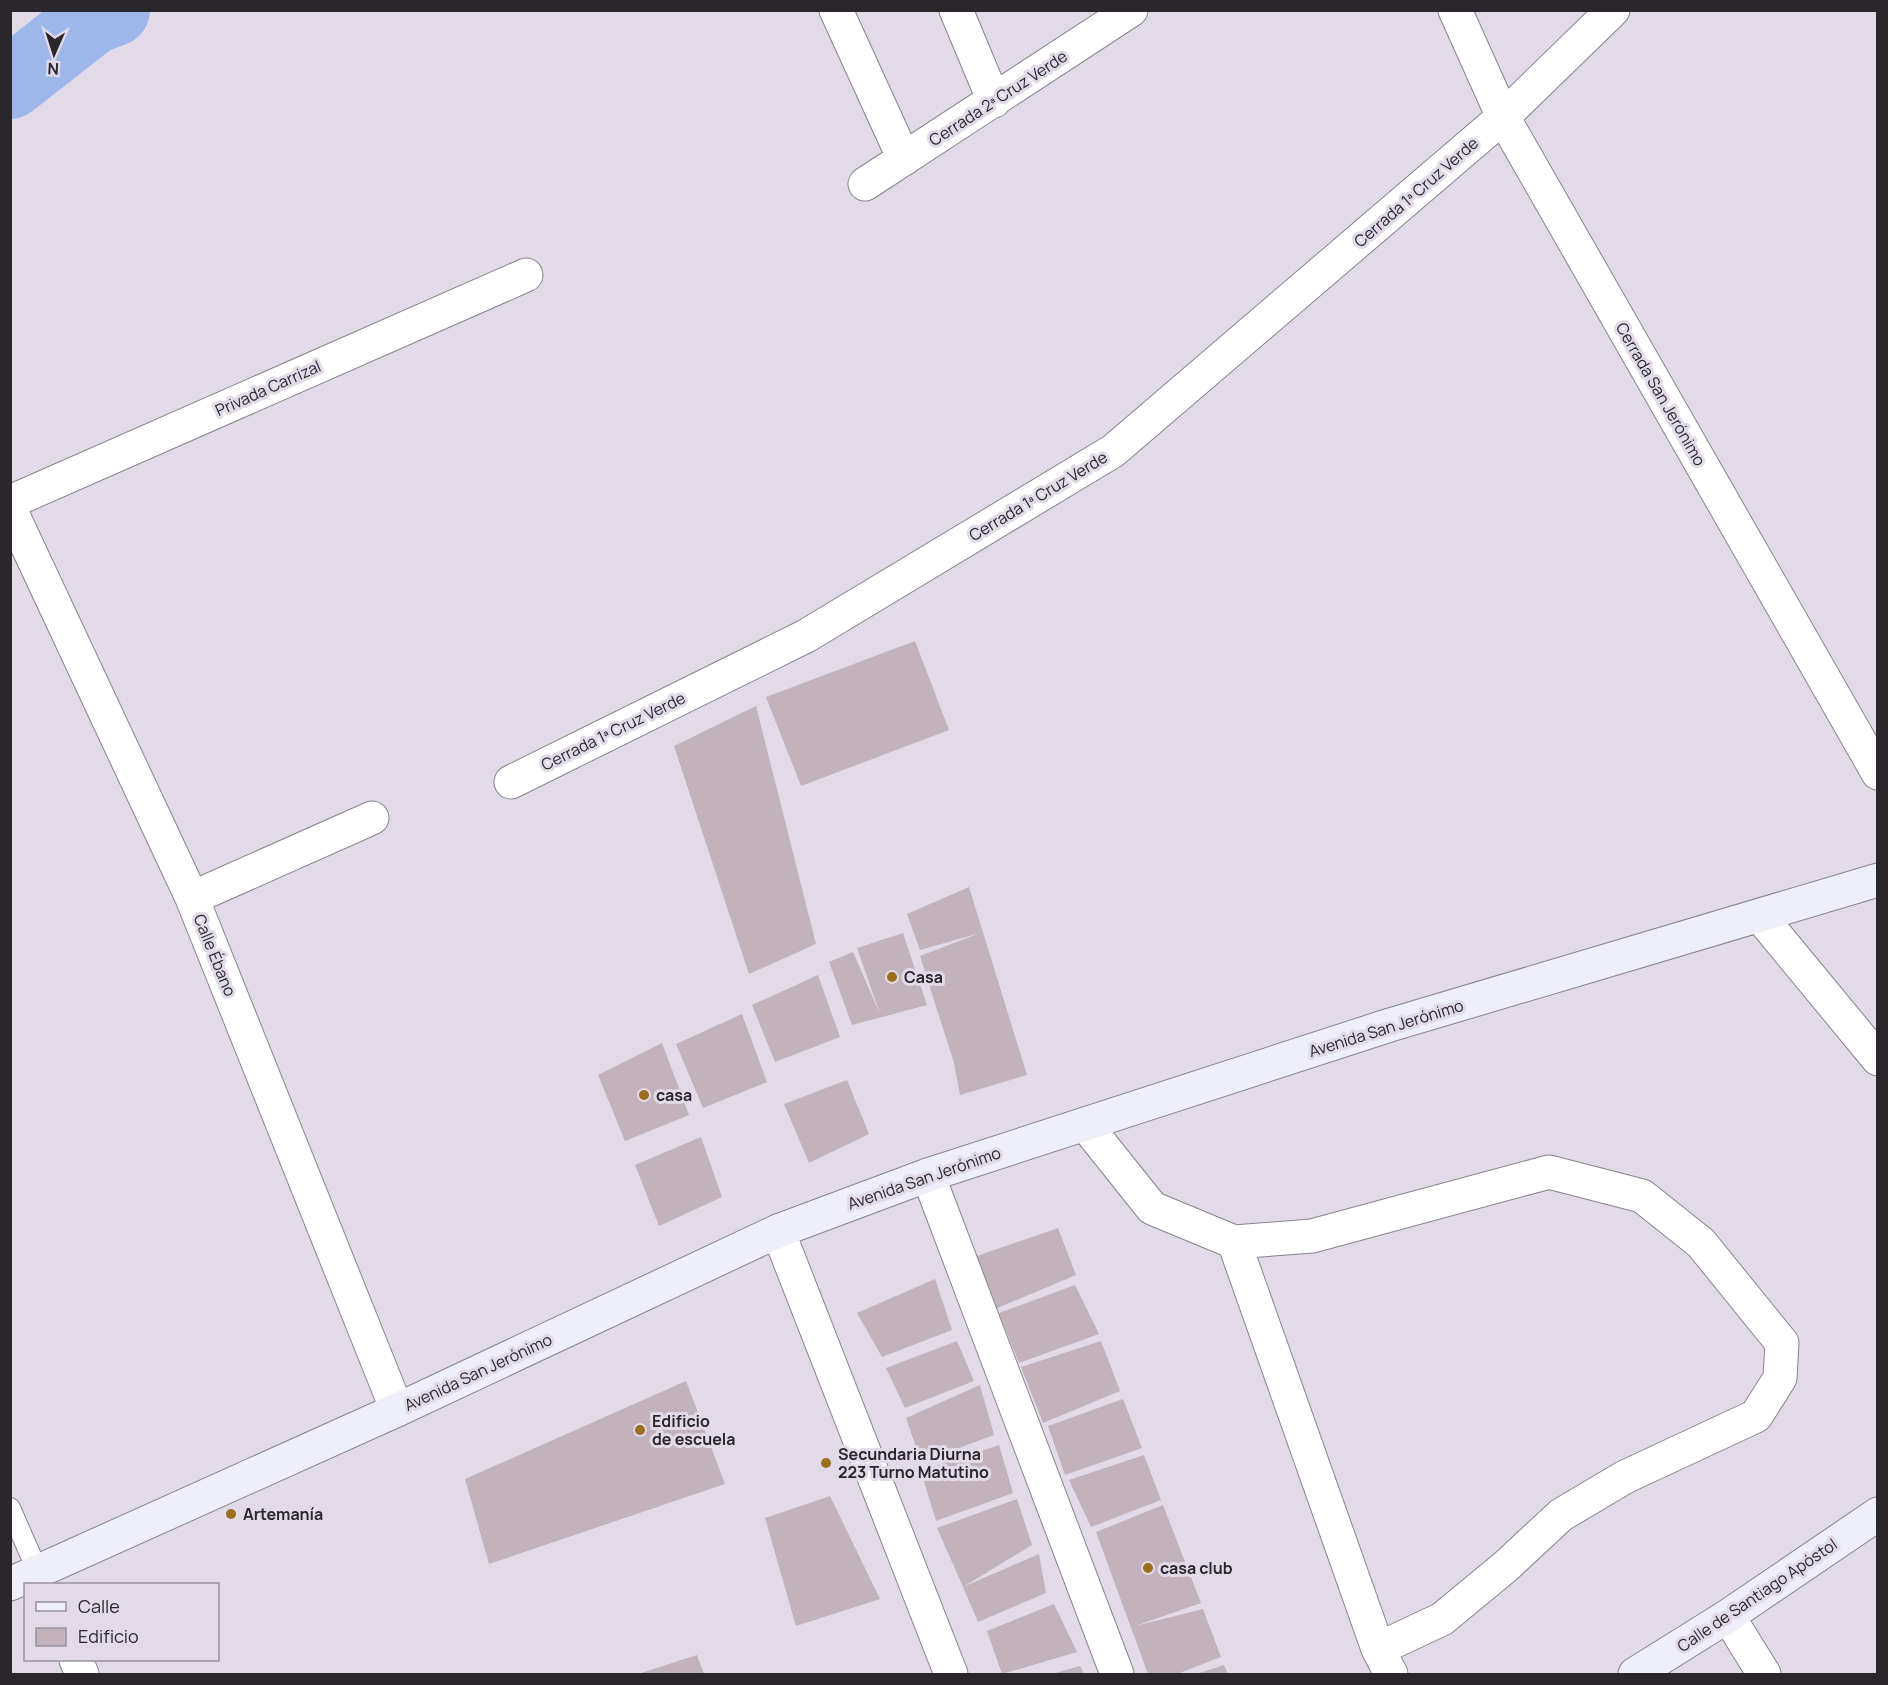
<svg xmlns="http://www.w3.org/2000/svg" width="1888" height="1685" font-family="Manrope,sans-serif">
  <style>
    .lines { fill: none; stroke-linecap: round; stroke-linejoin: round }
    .river { stroke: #9eb7ea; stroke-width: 72 }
    .building { fill: #c1b2bc }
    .lane-casing { stroke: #8a828f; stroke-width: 22 }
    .street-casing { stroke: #8a828f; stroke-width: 35 }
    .secondary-casing { stroke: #8a828f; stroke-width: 35 }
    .lane { stroke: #fff; stroke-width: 20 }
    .street { stroke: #fff; stroke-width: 33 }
    .secondary { stroke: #efeefb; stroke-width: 33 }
    .poi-dot { fill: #9a6f1d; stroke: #e3dae9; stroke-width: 2 }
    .labels { text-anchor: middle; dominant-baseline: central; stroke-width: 6; stroke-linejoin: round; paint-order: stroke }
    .street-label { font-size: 16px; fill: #2a262c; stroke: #e3dae9 }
    .poi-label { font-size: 16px; font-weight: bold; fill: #2a262c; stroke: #e3dae9; text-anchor: start }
  </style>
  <rect width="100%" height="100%" fill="#e3dae9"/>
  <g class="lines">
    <path class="river" d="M10,83l83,-65 21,-8"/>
  </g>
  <path class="building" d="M915,641l34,89 -148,56 -35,-89z
    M756,706l60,238 -67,30 -75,-228z
    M969,887l58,188 -67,20 -6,-32 -34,-107 60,-23 -60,17 -13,-36z
    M903,933l24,72 -75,20 -23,-63 24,-10 27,62 -23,-66z
    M818,975l22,62 -65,25 -23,-57z
    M742,1014l25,68 -64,26 -27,-64z
    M662,1043l27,72 -64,26 -27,-66z
    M847,1080l22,54 -60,29 -25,-59z
    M701,1137l21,60 -63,29 -24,-61z
    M1058,1228l18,47 -81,34 -21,-52z
    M935,1279l17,51 -70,27 -25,-44z
    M1075,1285l24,49 -80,29 -20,-50z
    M957,1341l17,40 -69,27 -19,-40z
    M1101,1341l19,50 -77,32 -22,-56z
    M686,1381l39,103 -236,80 -24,-85z
    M980,1385l14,50 -73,27 -15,-44z
    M1123,1399l19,49 -77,27 -17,-49z
    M999,1445l14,48 -77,28 -15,-50z
    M1144,1455l17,45 -70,27 -22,-47z
    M830,1496l50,103 -84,27 -31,-108z
    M1017,1499l15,46 -69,42 -26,-59z
    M1163,1505l38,98 -66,23 68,-17 18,48 -44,17h-29l-52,-142z
    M1039,1554l7,39 -68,29 -15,-35z
    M1054,1604l23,48 -75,22 -15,-43z
    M697,1655l7,19h-66z
    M1224,1665l4,9h-32z
    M1080,1666l4,8h-32z"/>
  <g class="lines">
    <g class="lane-casing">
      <path id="lane" d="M10,1508l28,64"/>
    </g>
    <g class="street-casing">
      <path id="street" d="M836,10l68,149
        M956,10l38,91
        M1455,10l48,107 375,656
        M865,184l266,-174
        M10,502l516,-227
        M10,509l182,389 205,512
        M511,782l295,-146 307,-185 390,-334 110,-107
        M192,898l180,-80
        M1760,916l118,143
        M1085,1124l67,84 82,34 78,-6 237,-64 93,24 59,47 81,100 -2,35 -24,38 -131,61 -64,38 -56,52 -63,52 -64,30
        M928,1175l189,499
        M778,1231l173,443
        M1234,1242l144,407 13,25
        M1728,1616l36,58
        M76,1660l6,14"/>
    </g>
    <g class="secondary-casing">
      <path id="secondary" d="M10,1584l387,-174 381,-179 150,-56 462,-150 488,-145
        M1635,1674l93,-58 150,-102"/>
    </g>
    <use href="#lane" class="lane"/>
    <use href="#street" class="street"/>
    <use href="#secondary" class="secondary"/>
  </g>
  <g class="poi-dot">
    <circle cx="892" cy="977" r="6"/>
    <circle cx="644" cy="1095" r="6"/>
    <circle cx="640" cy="1430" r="6"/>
    <circle cx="826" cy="1463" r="6"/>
    <circle cx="231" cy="1514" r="6"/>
    <circle cx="1148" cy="1568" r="6"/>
  </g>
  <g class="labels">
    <g class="street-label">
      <text transform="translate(998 98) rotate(-33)">Cerrada 2ª Cruz Verde</text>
      <text transform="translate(1416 192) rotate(-41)">Cerrada 1ª Cruz Verde</text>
      <text transform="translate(268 388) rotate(-24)">Privada Carrizal</text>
      <text transform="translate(1661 394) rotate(60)">Cerrada San Jerónimo</text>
      <text transform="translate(1038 496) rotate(-31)">Cerrada 1ª Cruz Verde</text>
      <text transform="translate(613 731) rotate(-26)">Cerrada 1ª Cruz Verde</text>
      <text transform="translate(215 955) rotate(68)">Calle Ébano</text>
      <text transform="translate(1386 1028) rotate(-17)">Avenida San Jerónimo</text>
      <text transform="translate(924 1178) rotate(-19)">Avenida San Jerónimo</text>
      <text transform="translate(478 1372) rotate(-25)">Avenida San Jerónimo</text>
      <text transform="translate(1757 1595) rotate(-34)">Calle de Santiago Apóstol</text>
    </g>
    <g class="poi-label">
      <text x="904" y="977">Casa</text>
      <text x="656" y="1095">casa</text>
      <text x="652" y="1421">Edificio<tspan x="652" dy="18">de escuela</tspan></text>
      <text x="838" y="1454">Secundaria Diurna<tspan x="838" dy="18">223 Turno Matutino</tspan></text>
      <text x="243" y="1514">Artemanía</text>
      <text x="1160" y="1568">casa club</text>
    </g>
  </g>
  <rect width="1888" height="1685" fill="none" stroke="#2a262c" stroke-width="24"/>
  <rect x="24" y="1583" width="195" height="78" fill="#e3dae9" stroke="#99929d" stroke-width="1.5"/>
  <rect x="36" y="1602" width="30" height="9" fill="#efeefb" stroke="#99929d" stroke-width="1.5"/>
  <text x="78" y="1613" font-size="18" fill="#2a262c">Calle</text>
  <rect x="36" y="1628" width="30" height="18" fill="#c1b2bc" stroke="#99929d" stroke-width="1.5"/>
  <text x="78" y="1643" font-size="18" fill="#2a262c">Edificio</text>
  <g transform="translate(54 54) rotate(183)" stroke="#e3dae9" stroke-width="4.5" paint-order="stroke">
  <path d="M0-4.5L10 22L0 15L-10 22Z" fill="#2a262c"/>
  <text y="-9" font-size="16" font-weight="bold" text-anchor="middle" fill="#2a262c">N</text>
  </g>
</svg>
